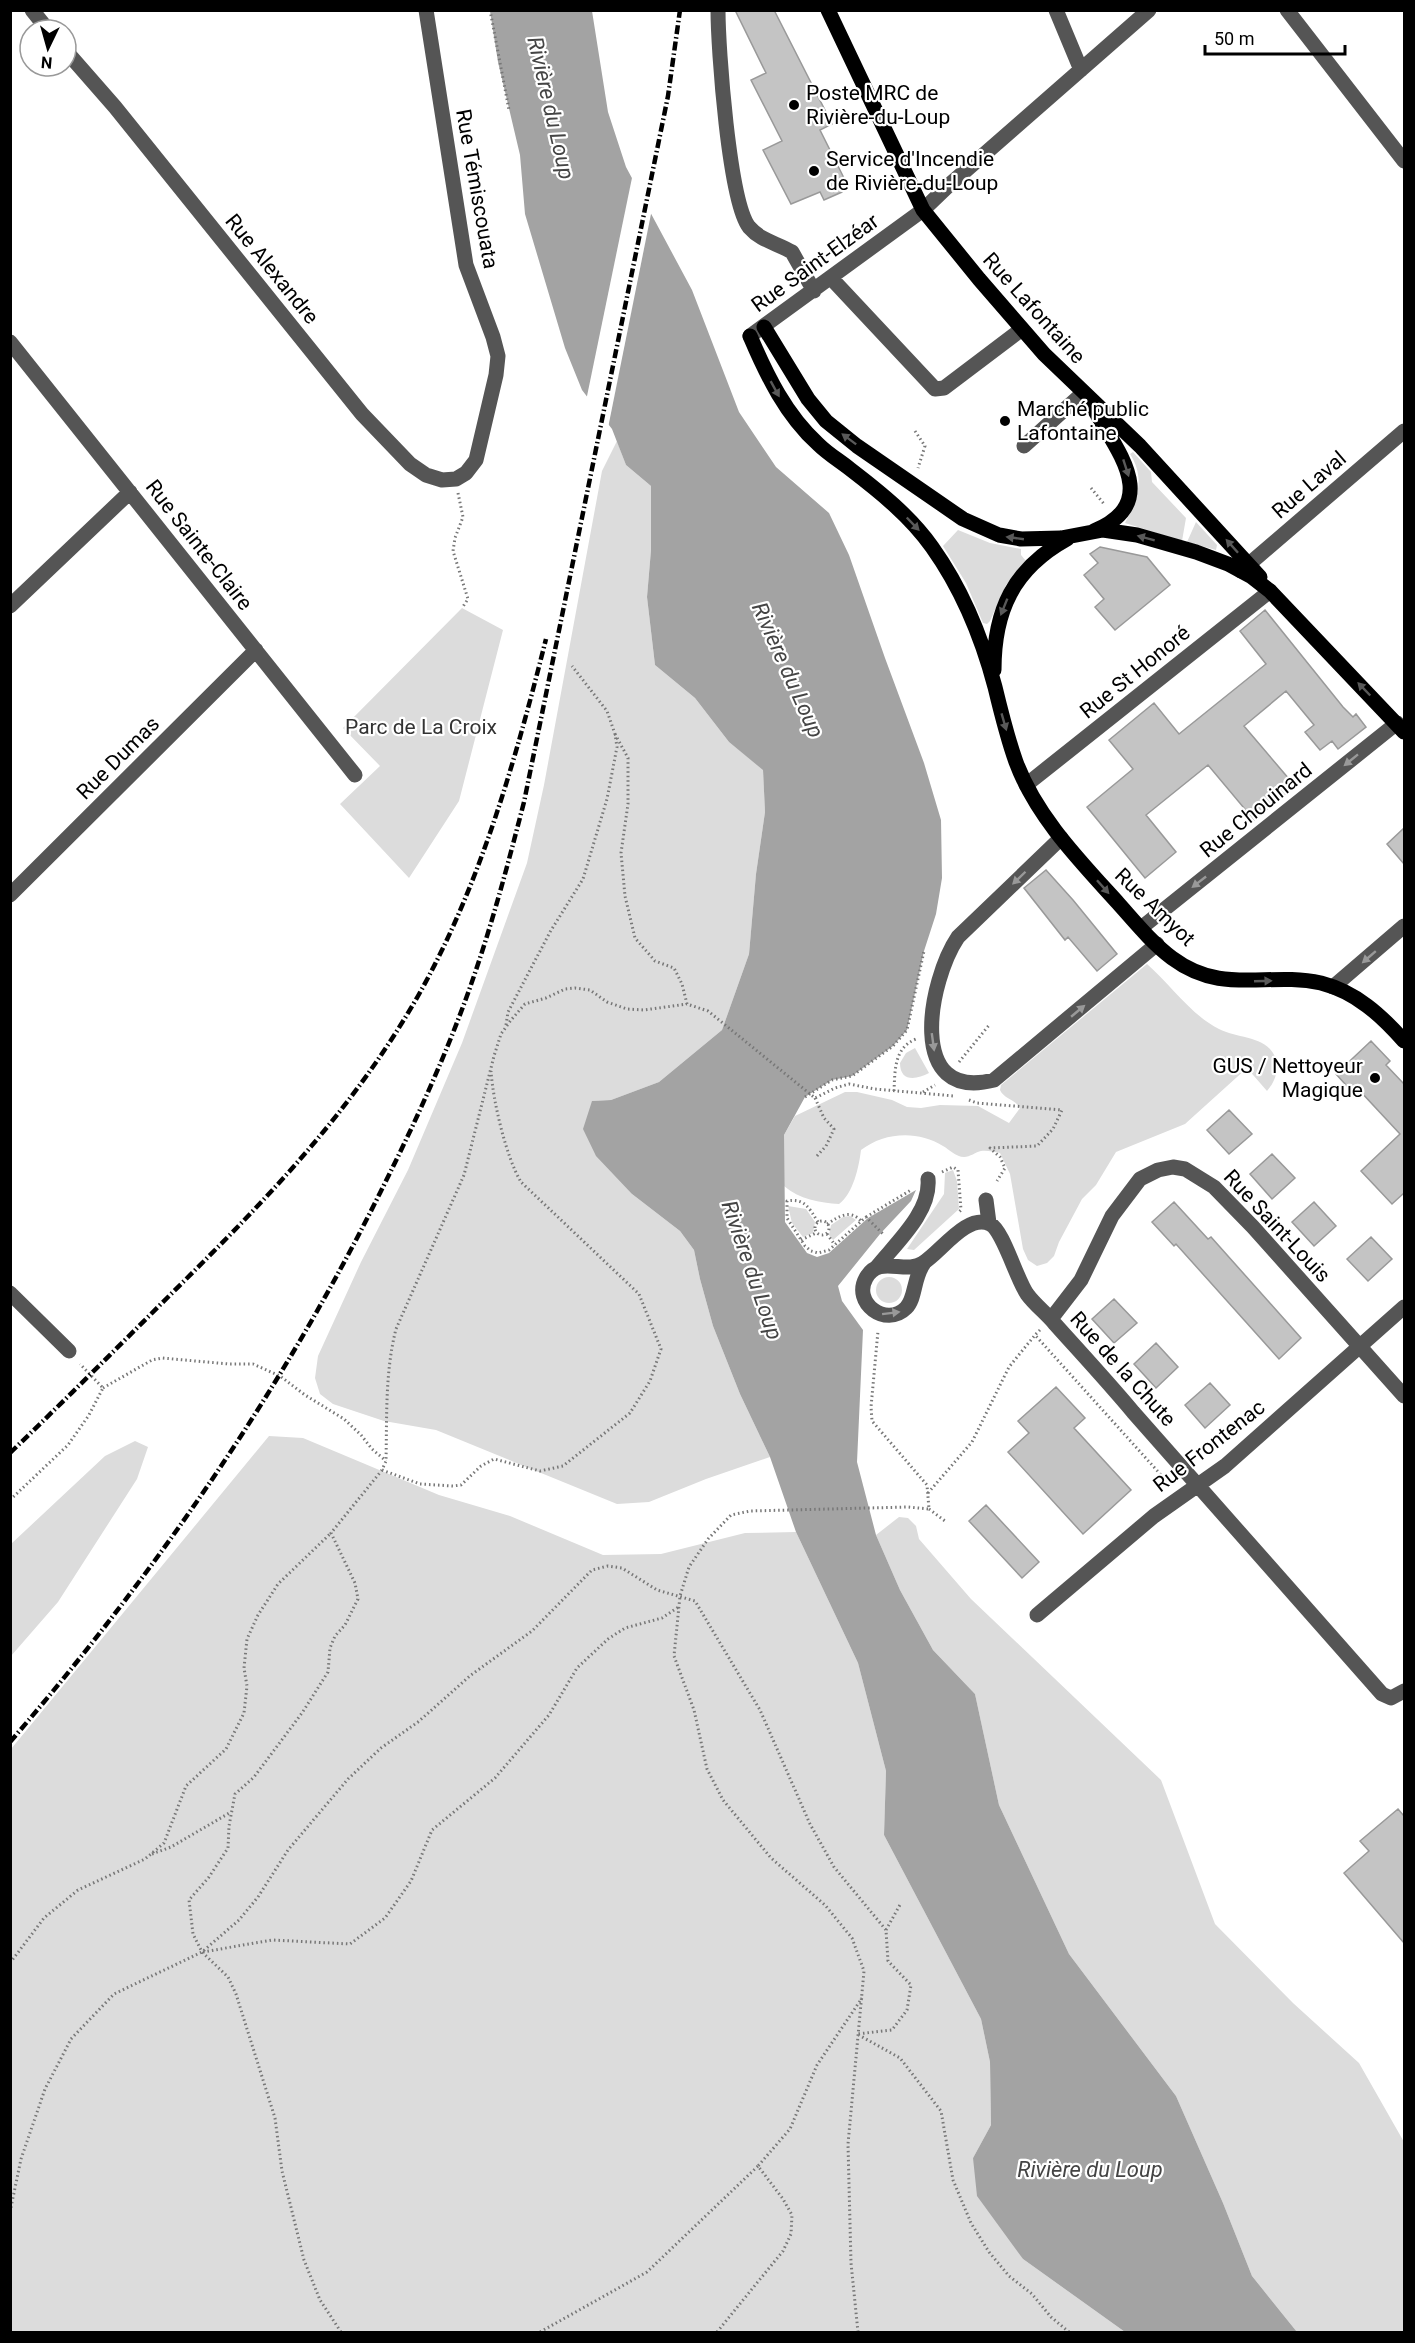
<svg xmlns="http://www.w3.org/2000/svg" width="1415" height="2343" font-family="Roboto,sans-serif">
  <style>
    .green { fill: #dcdcdc }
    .water { fill: #a3a3a3 }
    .pier { fill: #fff }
    .building { fill: #c4c4c4; stroke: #999; stroke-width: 1.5 }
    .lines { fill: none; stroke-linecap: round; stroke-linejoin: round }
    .path { stroke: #777; stroke-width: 3; stroke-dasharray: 1.5 3; stroke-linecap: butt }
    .minor { stroke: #555; stroke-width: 15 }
    .major { stroke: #000; stroke-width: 15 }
    .rail { stroke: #000; stroke-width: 4.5; stroke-dasharray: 9 3 1.5 3; stroke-linecap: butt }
    .oneway { fill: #595959 }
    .oneway2 { fill: #999 }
    .poi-dot { fill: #000; stroke: #fff; stroke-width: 2 }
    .labels { text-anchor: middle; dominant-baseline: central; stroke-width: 4.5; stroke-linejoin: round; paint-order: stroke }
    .poi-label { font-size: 21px; fill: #000; stroke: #fff; text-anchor: start }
    .street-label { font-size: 21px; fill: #000; stroke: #fff }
    .park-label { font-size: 21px; fill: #333; stroke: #fff }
    .water-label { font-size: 22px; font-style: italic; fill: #444; stroke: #fff }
  </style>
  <rect width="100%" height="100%" fill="#fff"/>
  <path class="green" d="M617,441l9,24 25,21v64l-4,47 8,68 40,33 34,44 34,27 2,43 -9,62 -7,80 -27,76 -63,52 -48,18 -19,1 40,93 48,37 14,19 6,29 13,47 27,68 30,63 -64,22 -57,23 -32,2 -181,-74 -52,-9 -51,-17 -13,-10 -5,-16 3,-22 43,-94 47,-92 54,-127 65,-180 17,-78 58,-314z
    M1133,452l18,20 1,10 34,36 -4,23 -57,-18c12,-24 21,-44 5,-69z
    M1196,522l21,23 -1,5 -29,-8z
    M958,530l32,13 31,6v6l5,6 -20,24 -16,36 -3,3 -4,-1 -17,-40 -23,-37z
    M462,608l41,22 -44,171 -50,77 -69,-74 40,-38 -37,-38z
    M1147,964c24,21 44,51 72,65 17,9 44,7 54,24 8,12 3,28 -6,38l-20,-23 -62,56 -69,28 -20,33 -14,14 -23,43 -5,14 -7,7 -10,3 -9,-6 -5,-11 -13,-75 -10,-21c-6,-1 -13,-3 -19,-2 -5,1 -11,6 -17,6 -8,0 -14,-7 -21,-11 -25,-16 -59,-14 -82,4 -2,17 -8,44 -22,54 -19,-1 -40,-5 -55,-18v-51l11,-19 50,-24h12l35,8 15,7 14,1 19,-3 38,1 31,17 11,-15c-5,-9 -16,-9 -20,-18l1,-5z
    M915,1048l14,25c-13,7 -29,9 -29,-10l6,-10z
    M953,1170l4,11 2,28 -45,41 -7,-1 37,-55 1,-21z
    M788,1206l18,3 9,13 -2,11 -10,4 -11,-14z
    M850,1216l6,4 -23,20 -4,-5 2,-10 12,-8z
    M876 1290a13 13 0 1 1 26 0a13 13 0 1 1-26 0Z
    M269,1436l34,2 136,57 71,21 93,39 58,-1 84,-21 51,-1 62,131 28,108 -2,64 97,184 9,43 1,63 -18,33 50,101 102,73h-1114v-583z
    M135,1441l13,6 -11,32 -79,123 -47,54v-112l94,-88z
    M899,1517l9,1 8,8 3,13 52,60 190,181 54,144 78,79 66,60 45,79v190h-107l-45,-56 -29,-73 -47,-107 -107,-142 -70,-149 -24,-111 -42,-44 -33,-60 -24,-55z"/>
  <path class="water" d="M490,11h102l16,101 18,55 66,123 47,122 37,55 53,46 20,42 36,103 39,105 17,57 1,58 -6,36 -12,37 -17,79 -14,16 -41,30 -20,4 -27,17 -21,38 1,87 22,31 10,4 12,-4 39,-35 48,-28 -5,11 -31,33 -42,52 4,15 21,29 -6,132 19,73 24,55 33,60 42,44 24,111 70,149 107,142 47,107 29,73 45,56h-172l-102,-73 -46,-63 -4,-38 18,-33 -1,-63 -9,-43 -97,-184 2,-64 -28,-108 -62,-131 -26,-75 -30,-63 -27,-68 -13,-47 -6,-29 -14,-19 -48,-37 -36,-38 -13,-27 9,-28 19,-1 48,-18 63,-52 27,-76 7,-80 9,-62 -2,-42 -34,-28 -34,-44 -40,-33 -8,-68 4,-47v-64l-25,-21 -14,-36 -30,-39 -17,-42 -40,-134 -5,-59 -22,-93z"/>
  <path class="pier" d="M633,173l19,36 -44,219 -22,-27z"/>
  <path class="building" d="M735,10h39l58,114 -12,6 25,50 -7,3 4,9 -18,8 -4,-8 -29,12 -28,-54 19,-9 -31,-61 15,-7z
    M1100,547l47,10 23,28 -55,45 -20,-23 9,-8 -20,-24 14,-12 -8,-9z
    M1265,610l78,97 10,10 3,-3 10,13 -28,22 -6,-8 -12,9 -15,-18 9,-7 -28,-34 -42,35 51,60 -41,34 -46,-55 -62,50 30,37 -31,26 -58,-71 46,-38 -24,-29 45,-37 25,31 87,-70 -26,-33z
    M1404,828v36l-17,-20z
    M1046,870l27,30 44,54 -20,17 -29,-34 -3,3 -41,-52z
    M1371,1041l19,20 -4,4 18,19v109l-12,11 -31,-33 39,-37 -41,-44 -4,5 -19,-21z
    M1229,1110l23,24 -23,20 -22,-24z
    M1272,1154l23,24 -23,21 -22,-25z
    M1174,1202l34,37 3,-2 90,101 -22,21 -103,-115 -2,2 -22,-24z
    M1314,1202l22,24 -22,20 -22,-24z
    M1371,1237l21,22 -24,22 -21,-22z
    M1114,1299l23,24 -23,20 -22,-24z
    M1156,1343l22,24 -22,21 -22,-24z
    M1210,1383l20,22 -25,23 -20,-23z
    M1056,1387l29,31 -11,10 57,62 -48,44 -75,-82 21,-19 -11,-12z
    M986,1505l53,57 -17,16 -53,-57z
    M1398,1809l6,7v127l-60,-70 25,-22 -9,-10z"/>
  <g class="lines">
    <path class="path" d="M490,10l19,100
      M915,431l10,15 -7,22
      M1091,488l13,16
      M458,493l5,24 -8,21 -2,13 15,48 -6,9
      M615,734l13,24v46l-7,49 4,43 10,42 20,23 19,7 8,16 5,20 21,7 107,87 20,-10 14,-4 26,5 79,7
      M506,1025l2,-13 42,-80 33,-53 24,-80 10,-52 -2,-13 -8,-23 -35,-45
      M959,1062l31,-38
      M894,1091c1,-21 0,-43 22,-52
      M923,1092l12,-7
      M805,1097l27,-17 20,-4 41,-30 14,-16 17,-79
      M815,1098l9,20 10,11 -8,17 -10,11
      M969,1100l8,3 85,7 -9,19 -16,17 -47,2 10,9 5,11 -8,13
      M942,1172l11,-5 5,3 3,40 -2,2
      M866,1217l45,-27
      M815 1228a7 7 0 1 1 14 0a7 7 0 1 1-14 0Z
      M818,1222c-9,-14 -13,-24 -31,-21v17l18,28 6,5 7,2 11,-3 37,-33 18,18
      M827,1224c13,-8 23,-15 34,-3
      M827,1234l8,11
      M801,1240l15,-7
      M1040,1330l-5,5 136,151
      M103,1388l49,-28 10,-2 67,6h24l27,12 25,19 39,24 17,16 11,14 14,12
      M382,1470l38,14 33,2 8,-1 20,-19 13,-7 46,12 23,-5 67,-53 20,-32 11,-32 -22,-55 -118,-112c-15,-25 -28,-81 -30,-111
      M928,1493l44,-51 37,-75 26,-32
      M10,1500l58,-55 21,-30 14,-27 -23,-24
      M929,1509l16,12
      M152,1854l19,-7 60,-35
      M886,1930l15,-27
      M203,1952l69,-12 78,4 35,-26 26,-37 21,-51 63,-52 54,-63 28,-47 31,-29 17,-11 37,-10 18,-12
      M10,1963l34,-45 34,-28 67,-31 19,-16 22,-57 40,-37 18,-36 3,-27 -3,-18 3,-29 11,-24 20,-31 53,-51
      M10,2212l11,-53 24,-70 26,-50 43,-45 88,-42 37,-32 19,-23 30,-47 60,-71 33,-31 37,-26 53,-47 61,-44 60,-61 16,-4 14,2 35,22 38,11 65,109 50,114 24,43 52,63 2,31 23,24 -4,25 -15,20 -35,4 43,24 41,53 12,69 18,43 18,29 20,24 23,18 19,23 18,15
      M341,2332l-21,-32 -16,-40 -22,-89 -7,-53 -39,-124 -8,-17 -26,-25 -9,-18 -4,-34 20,-23 19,-29 1,-22 6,-32 19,-17 48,-64 26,-41 2,-24 5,-12 10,-11 13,-26 -3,-16 -24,-50 51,-63 4,-9c1,-45 -1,-89 10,-132l68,-154 30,-119 7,-22 10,-14 14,-16 21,-6 19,-9 10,-1 15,2 17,12 20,7 17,1 43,-6
      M540,2332l107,-60 111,-106
      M717,2332l66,-81 8,-17 1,-19 -9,-16 -25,-33 32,-37 27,-64 45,-67
      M858,2332l-7,-69 -3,-119 16,-173 -12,-33 -27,-33 -54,-47 -48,-58 -16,-31 -13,-59 -20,-54 6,-60 9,-29 19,-28 23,-24 19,-4 158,-4 21,2 -2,-24 -55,-64 -1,-14 7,-76"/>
    <path class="minor" d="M32,10l16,20
      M718,10c0,38 11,191 31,217 12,14 28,16 43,25l22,39
      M1056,10l25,60
      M1287,10l117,151
      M66,51l49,56 247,307 48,50 16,11 16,5 14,-1 10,-6 10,-13 20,-85 2,-19 -5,-19 -27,-72 -40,-255
      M831,278l104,111 9,-1 78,-59
      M750,336l173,-126 25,-24 201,-176
      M10,342l345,433
      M1024,446l59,-53
      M1241,571l163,-140
      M10,606l120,-114
      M1026,785l244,-194
      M1061,838l-103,99c-29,43 -53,166 36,143l163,-136
      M10,895l246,-245
      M1141,928l256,-205
      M1333,987l71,-61
      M986,1200l3,23
      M924,1263c-11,15 -8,35 -18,45 -20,20 -54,-5 -40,-30 13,-24 39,-3 57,-15 18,-11 44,-50 67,-39 13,6 26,54 37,70 8,11 20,20 28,30 26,29 53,58 78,88 83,94 166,188 249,282l9,4 13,-7
      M876,1268c20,-25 55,-56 52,-89
      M10,1293l59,58
      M1051,1319l30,-39 31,-64 28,-37 18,-9 15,-3 12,2 29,18 39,40 151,169
      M1037,1615l117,-99 71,-50 179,-159"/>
    <path class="major" d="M828,10l95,200 56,69 65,75 96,92 120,131
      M764,327l44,72 18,22 31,25 106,73 36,16 22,4 40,-1 42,-8 34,5 59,17 32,12 24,13 18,14 134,141
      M750,336c17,40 36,79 68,108 10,10 22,17 32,25 30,23 60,47 82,78 30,42 50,91 63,140 6,25 12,50 21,75 20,54 63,98 102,141 17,19 33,39 54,55 51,38 95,13 149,25 35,9 60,32 83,58
      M1094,409c22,41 69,93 0,122
      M994,670c0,-59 19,-101 73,-131"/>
    <path class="rail" d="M10,1453c54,-52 107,-105 160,-158 95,-94 181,-182 248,-299 62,-110 97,-234 128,-357
      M10,1742c145,-168 271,-350 370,-549 37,-74 72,-150 98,-229 18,-54 32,-108 46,-162l144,-706 12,-86"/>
  </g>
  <defs><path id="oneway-solid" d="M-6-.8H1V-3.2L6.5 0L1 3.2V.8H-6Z" transform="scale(1.5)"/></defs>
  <g class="oneway">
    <use href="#oneway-solid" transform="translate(775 389) rotate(61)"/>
    <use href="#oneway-solid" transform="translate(849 439) rotate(-143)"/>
    <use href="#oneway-solid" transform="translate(1126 468) rotate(72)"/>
    <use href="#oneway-solid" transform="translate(913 524) rotate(46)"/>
    <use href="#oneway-solid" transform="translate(1015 538) rotate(-172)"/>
    <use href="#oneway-solid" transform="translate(1146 538) rotate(-165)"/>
    <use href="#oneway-solid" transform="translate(1232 546) rotate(-132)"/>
    <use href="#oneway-solid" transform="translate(1004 607) rotate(112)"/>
    <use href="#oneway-solid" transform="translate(1364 689) rotate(-134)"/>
    <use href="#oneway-solid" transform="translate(1004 722) rotate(74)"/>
    <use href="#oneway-solid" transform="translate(1103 887) rotate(48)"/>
    <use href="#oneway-solid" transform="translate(1263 981) rotate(-2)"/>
  </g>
  <g class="oneway2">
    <use href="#oneway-solid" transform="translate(1351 760) rotate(141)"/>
    <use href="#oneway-solid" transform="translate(1019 878) rotate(136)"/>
    <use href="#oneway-solid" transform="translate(1199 882) rotate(142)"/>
    <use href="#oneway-solid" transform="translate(1369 957) rotate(139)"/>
    <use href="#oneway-solid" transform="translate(1078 1011) rotate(-40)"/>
    <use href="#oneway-solid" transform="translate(933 1042) rotate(82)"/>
    <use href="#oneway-solid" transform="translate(891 1313) rotate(-7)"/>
  </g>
  <g class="poi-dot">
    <circle cx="794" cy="105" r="6"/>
    <circle cx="814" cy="171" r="6"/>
    <circle cx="1005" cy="421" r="6"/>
    <circle cx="1375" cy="1078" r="6"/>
  </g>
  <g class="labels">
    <g class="poi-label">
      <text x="806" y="93">Poste MRC de<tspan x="806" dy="24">Rivière-du-Loup</tspan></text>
      <text x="826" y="159">Service d'Incendie<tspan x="826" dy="24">de Rivière-du-Loup</tspan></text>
      <text x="1017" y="409">Marché public<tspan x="1017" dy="24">Lafontaine</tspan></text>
      <text x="1363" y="1066" text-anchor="end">GUS / Nettoyeur<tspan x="1363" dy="24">Magique</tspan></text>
    </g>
    <g class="street-label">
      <text transform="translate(477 189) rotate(80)">Rue Témiscouata</text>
      <text transform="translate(815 263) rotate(-36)">Rue Saint-Elzéar</text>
      <text transform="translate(272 269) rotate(51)">Rue Alexandre</text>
      <text transform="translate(1034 308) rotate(48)">Rue Lafontaine</text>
      <text transform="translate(1309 485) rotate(-41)">Rue Laval</text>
      <text transform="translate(199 545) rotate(52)">Rue Sainte-Claire</text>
      <text transform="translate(1135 672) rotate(-39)">Rue St Honoré</text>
      <text transform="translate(118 758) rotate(-45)">Rue Dumas</text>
      <text transform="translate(1256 810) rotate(-39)">Rue Chouinard</text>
      <text transform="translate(1155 907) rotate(44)">Rue Amyot</text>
      <text transform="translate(1277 1226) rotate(47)">Rue Saint-Louis</text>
      <text transform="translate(1123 1369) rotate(48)">Rue de la Chute</text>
      <text transform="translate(1209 1446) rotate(-38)">Rue Frontenac</text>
    </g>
    <g class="park-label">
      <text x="421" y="727">Parc de La Croix</text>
    </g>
    <g class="water-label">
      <text transform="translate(551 108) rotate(77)">Rivière du Loup</text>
      <text transform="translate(788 670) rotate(66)">Rivière du Loup</text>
      <text transform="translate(752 1270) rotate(71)">Rivière du Loup</text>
      <text x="1090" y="2169">Rivière du Loup</text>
    </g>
  </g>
  <rect width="1415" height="2343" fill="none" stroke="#000000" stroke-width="24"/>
  <g transform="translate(48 48) rotate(185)"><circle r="28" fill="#ffffff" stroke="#999999" stroke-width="1.5"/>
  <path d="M0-4.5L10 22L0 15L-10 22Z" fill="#000000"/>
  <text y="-9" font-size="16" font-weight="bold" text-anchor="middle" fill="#000000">N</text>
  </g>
  <path d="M1205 45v9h140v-9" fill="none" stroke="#000000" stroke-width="3"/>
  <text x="1214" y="45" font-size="18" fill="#000000" stroke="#ffffff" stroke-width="4.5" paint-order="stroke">50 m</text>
</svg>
